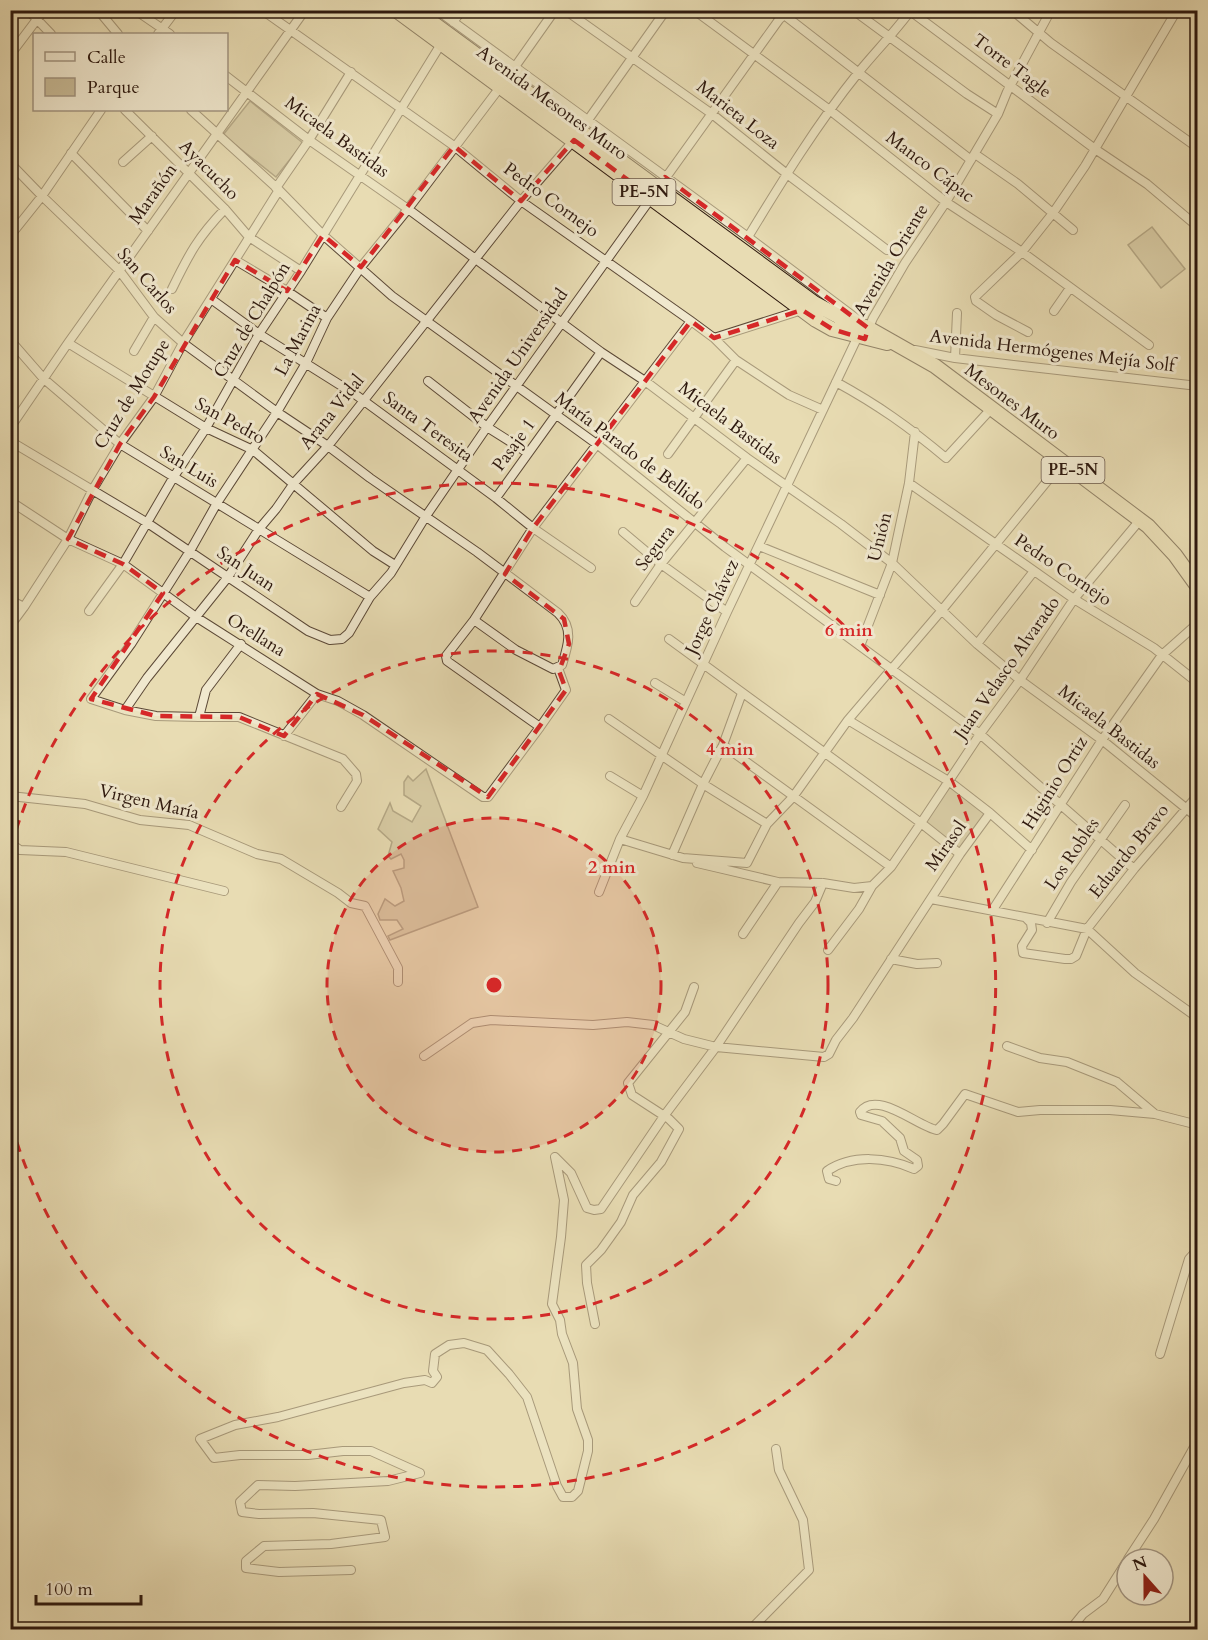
<svg xmlns="http://www.w3.org/2000/svg" width="1208" height="1640" font-family="Cardo,serif">
  <style>
    .green { fill: #c8bb97; stroke: #7a6a52; stroke-width: 1.5 }
    .lines { fill: none; stroke-linecap: round; stroke-linejoin: round }
    .minor-casing { stroke: #5c4937; stroke-width: 10 }
    .trunk-casing { stroke: #2d180e; stroke-width: 16 }
    .minor { stroke: #f0e8ce; stroke-width: 8 }
    .trunk { stroke: #e8dcb3; stroke-width: 14 }
    .marked { fill: none; stroke: #d62828; stroke-width: 4.5; stroke-dasharray: 12 8; stroke-linejoin: round }
    .ring { fill: none; stroke: #d62828; stroke-width: 3; stroke-dasharray: 10 8 }
    .labels { text-anchor: middle; dominant-baseline: central; stroke-width: 6; stroke-linejoin: round; paint-order: stroke }
    .shield { fill: #f0e8ce; stroke: #685648; stroke-width: 1.5 }
    .shield-label { font-size: 16px; font-weight: bold; fill: #2d180e }
    .street-label { font-size: 18px; fill: #2d180e; stroke: #f0e8ce }
    .centre { fill: #d62828; stroke: #f0e8ce; stroke-width: 3 }
    .ring-label { font-size: 18px; text-anchor: middle; font-weight: bold; fill: #d62828; stroke: #f0e8ce; stroke-width: 6; stroke-linejoin: round; paint-order: stroke }
  </style>
  <rect width="100%" height="100%" fill="#e8dcb3"/>
  <filter id="stains"><feTurbulence type="fractalNoise" baseFrequency=".00333" numOctaves="4"/><feColorMatrix values="0 0 0 0 .2 0 0 0 0 .09 0 0 0 0 .02 0 0 0 .5 -.17"/></filter>
  <radialGradient id="worn" r=".72"><stop offset=".6" stop-color="#630" stop-opacity="0"/><stop offset="1" stop-color="#630" stop-opacity=".3"/></radialGradient>
  <path class="green" d="M250,101l53,42 -27,34 -53,-42z
    M1152,227l33,42 -24,19 -33,-43z
    M426,769l52,138 -88,33 -2,-4 15,-7 -6,-9h-17l-2,-6 7,-15 10,7 9,-5 -3,-13 -8,-17 11,-3v-8l-3,-6 -10,5 -3,-3 4,-14 -14,-13 12,-26 3,8 19,11 9,-16 -17,-11v-13l4,-6 5,5z
    M950,782l40,31 -30,41 -39,-31z"/>
  <g class="lines">
    <g class="minor-casing">
      <path id="minor" d="M28,10l23,24
        M98,10l20,24
        M135,10l35,24
        M262,10l192,136 67,55 170,120 23,17 22,22 53,35 34,15
        M437,10l311,227 113,85
        M565,10l147,104 75,60 100,76
        M694,10l137,101 115,91 76,50 127,93
        M770,10l11,8
        M853,10l114,84 31,20
        M909,10l186,139 52,35 51,43
        M1012,10l39,33 147,105
        M783,14l188,146
        M453,22l9,-12
        M158,34l18,-24
        M10,55l34,-45
        M226,76l83,64 99,69 193,143 44,29 102,77 94,66 51,39 85,81 43,36 82,60 96,78
        M125,110l100,99 24,28 52,34
        M191,110l88,80 44,45 69,61 206,149 127,102 255,187 154,135
        M588,120l78,-110
        M71,153l77,78
        M975,154l43,30 55,46
        M123,162l29,-26
        M10,163l32,33 77,74 35,47 29,26 94,69 51,34 42,32 107,74 81,61c16,15 10,33 4,52l-9,4 -37,-19 -42,-30
        M276,188l33,-48 42,-68
        M10,236l32,-40 59,-86
        M748,237c34,-56 69,-113 110,-164 17,-21 36,-40 53,-63
        M235,260l52,31 40,27
        M172,289c17,-35 26,-52 53,-80
        M211,299l48,35 97,61 140,103 37,30 58,40
        M1054,311l16,-23
        M867,332l6,-14 32,-55 41,-61 52,-88 9,-22 44,-82
        M1028,332l-32,-17 -20,-14 -1,-4 47,-45 31,-39 32,-47 92,-156
        M714,338l88,-28
        M10,340l34,39 76,65 250,153
        M68,343l138,85 47,22 120,101 22,14
        M915,350l40,8 85,10 158,18
        M134,351l20,-34
        M955,358l2,-45
        M428,381l59,46 41,26
        M836,382c42,23 73,45 110,76l45,-49
        M10,428l58,-85 237,-333
        M10,441l136,81 162,109 22,9 12,-1 7,-6 21,-36 21,-24 35,-57 61,-89 299,-417
        M668,454l68,-94
        M909,483l165,116 80,49 44,35
        M496,498l105,-146
        M10,501l58,38 55,25 73,53 121,77 21,7 25,14 120,82h5l52,-70 -93,-66 -1,-5 28,-36 59,-92 158,-207
        M623,532l38,32 66,48
        M759,546l121,49
        M10,600l14,7 44,-68 25,-50 27,-45 34,-47 29,-54 96,-153
        M635,602l26,-38 86,-106
        M89,611l34,-47 50,-86 33,-50 53,-94 42,-63 140,-227
        M10,626l14,-19
        M669,639l252,184 39,31
        M241,644l-35,46 -7,27 -43,-1 -31,-6 -34,-11 40,-55 59,-93 27,-48 60,-91 29,-49 21,-45 34,-51 47,-58 99,-131 48,-68
        M977,644l57,-73
        M860,646l32,-83 17,-80 6,-51
        M655,683l31,19
        M125,710l22,-32 81,-101 31,-48 17,-20 18,-26 34,-37 193,-245 53,-61
        M199,717h40l104,42 13,15 1,7 -16,26
        M609,719l94,65 64,40
        M848,720l102,62 40,31 42,37
        M540,727l26,-37 -8,-22
        M284,736l33,-42
        M723,745l168,122
        M610,776l33,20
        M10,796l75,8 55,16 49,5 68,29 24,5 57,34 13,10 14,3 33,62v14
        M620,839l63,19 64,5 20,-39 26,-27 55,-77 94,-110 120,-147
        M10,843l10,7 46,2 158,39
        M672,855l31,-71 20,-39 19,-52
        M697,863l81,19 45,1 31,5 18,-2 -13,23 -31,41
        M872,886l19,-19 30,-44 59,-89 40,-54 54,-81 66,-79
        M599,892l21,-53 23,-43 84,-184 131,-276
        M931,899l156,30 48,44 63,45
        M992,911l110,-171 60,-85 36,-32
        M1027,919l4,4 1,7 -10,16 1,7 42,6h6l5,-3 11,-27 47,-60 64,-74
        M1047,923l24,-41 54,-77
        M743,934l35,-52
        M891,959l26,5 20,-1
        M1007,1046l33,12 27,4 50,20 38,32
        M424,1056l48,-33 19,-3 102,5 34,-3 26,3 31,14 32,8 108,10 5,-3 7,-14 17,-22 107,-164 30,-41
        M836,1181l-7,-2 -2,-8c25,-17 60,-14 87,-2l4,-3 -1,-6 -13,-9 -4,-13 -18,-17 -21,-6 -1,-3c17,-23 58,15 77,18l6,-6 22,-30 53,18 22,-2h70l45,4 43,11
        M595,1324l-8,-41 -1,-18 15,-15 20,-28 12,-27 28,-33 18,-33 -10,-10 -37,-24 -4,-12 57,-71 9,-25
        M1160,1354l29,-95 9,-10
        M1128,1559l26,-40 44,-79
        M351,1570l-72,2 -33,-4v-7l18,-15 67,-2 54,-7 -4,-17 -68,-7 -54,1 -17,-2 -2,-10 18,-17 37,1 93,-5 32,-8 -49,-22h-28l-35,4h-68l-26,3 -14,-19 35,-14 43,-8 126,-34 21,-3 7,3 5,-6 -4,-6 2,-17 14,-9 15,-2 23,7 22,24 18,23 30,89 6,11h9l6,-6 10,-40v-11l-11,-31 -4,-46 -11,-29 -2,-14 -8,-16 9,-67 3,-37 -9,-43 16,16 16,35 7,2 7,-1 63,-93 52,-69 83,-124 16,-21 8,-19
        M750,1630l59,-60 -6,-50 -24,-50 -3,-21
        M1070,1630l13,-16 20,-15 24,-38"/>
    </g>
    <g class="trunk-casing">
      <path id="trunk" d="M396,10l420,310 16,9 55,14
        M415,10l399,293 33,18 21,7 67,38 213,160 27,29 23,32"/>
    </g>
    <use href="#minor" class="minor"/>
    <use href="#trunk" class="trunk"/>
  </g>
  <path d="M0 0H1208V1640H0ZM574,140l77,57 14,-20 203,151 -3,11 -33,-10 -30,-19 -88,28 -23,-17 -158,207 -28,46 59,45 5,25 -10,27 7,19 -78,107 -125,-82 -46,-21 -33,42 -45,-19 -83,-1 -65,-17 72,-106 -40,-29 -55,-25 52,-95 34,-47 81,-137 52,31 36,-56 38,32 93,-121 67,55z" fill="#e8dcb3" fill-opacity=".55" fill-rule="evenodd"/>
  <path class="marked" d="M574,140l77,57 14,-20 203,151 -3,11 -33,-10 -30,-19 -88,28 -23,-17 -158,207 -28,46 59,45 5,25 -10,27 7,19 -78,107 -125,-82 -46,-21 -33,42 -45,-19 -83,-1 -65,-17 72,-106 -40,-29 -55,-25 52,-95 34,-47 81,-137 52,31 36,-56 38,32 93,-121 67,55z"/>
  <circle cx="494" cy="985" r="167" fill="#d62828" fill-opacity=".12"/>
  <g class="ring">
    <circle cx="494" cy="985" r="167"/>
    <circle cx="494" cy="985" r="334"/>
    <path d="M11 847A502 502 0 1 1 11 1123"/>
  </g>
  <g class="labels">
    <g class="shield">
      <rect x="612.5" y="179" width="63" height="26" rx="4.5"/>
      <rect x="1041.5" y="457" width="63" height="26" rx="4.5"/>
    </g>
    <g class="shield-label">
      <text x="644" y="192">PE-5N</text>
      <text x="1073" y="470">PE-5N</text>
    </g>
    <g class="street-label">
      <text transform="translate(1012 66) rotate(37)">Torre Tagle</text>
      <text transform="translate(552 103) rotate(36)">Avenida Mesones Muro</text>
      <text transform="translate(738 115) rotate(38)">Marieta Loza</text>
      <text transform="translate(337 137) rotate(36)">Micaela Bastidas</text>
      <text transform="translate(930 167) rotate(37)">Manco Cápac</text>
      <text transform="translate(209 170) rotate(45)">Ayacucho</text>
      <text transform="translate(153 194) rotate(-55)">Marañón</text>
      <text transform="translate(551 200) rotate(36)">Pedro Cornejo</text>
      <text transform="translate(891 260) rotate(-59)">Avenida Oriente</text>
      <text transform="translate(147 281) rotate(49)">San Carlos</text>
      <text transform="translate(252 320) rotate(-59)">Cruz de Chalpón</text>
      <text transform="translate(298 340) rotate(-62)">La Marina</text>
      <text transform="translate(1052 351) rotate(7)">Avenida Hermógenes Mejía Solf</text>
      <text transform="translate(518 356) rotate(-55)">Avenida Universidad</text>
      <text transform="translate(132 394) rotate(-58)">Cruz de Motupe</text>
      <text transform="translate(1012 402) rotate(37)">Mesones Muro</text>
      <text transform="translate(332 412) rotate(-51)">Arana Vidal</text>
      <text transform="translate(230 421) rotate(29)">San Pedro</text>
      <text transform="translate(730 423) rotate(37)">Micaela Bastidas</text>
      <text transform="translate(428 427) rotate(36)">Santa Teresita</text>
      <text transform="translate(514 445) rotate(-54)">Pasaje 1</text>
      <text transform="translate(630 451) rotate(37)">María Parado de Bellido</text>
      <text transform="translate(189 467) rotate(31)">San Luis</text>
      <text transform="translate(880 537) rotate(-76)">Unión</text>
      <text transform="translate(655 548) rotate(-53)">Segura</text>
      <text transform="translate(246 569) rotate(34)">San Juan</text>
      <text transform="translate(1063 570) rotate(34)">Pedro Cornejo</text>
      <text transform="translate(712 607) rotate(-65)">Jorge Chávez</text>
      <text transform="translate(256 635) rotate(32)">Orellana</text>
      <text transform="translate(1007 668) rotate(-55)">Juan Velasco Alvarado</text>
      <text transform="translate(1109 727) rotate(38)">Micaela Bastidas</text>
      <text transform="translate(1055 783) rotate(-58)">Higinio Ortiz</text>
      <text transform="translate(149 802) rotate(13)">Virgen María</text>
      <text transform="translate(946 846) rotate(-55)">Mirasol</text>
      <text transform="translate(1129 851) rotate(-51)">Eduardo Bravo</text>
      <text transform="translate(1072 854) rotate(-56)">Los Robles</text>
    </g>
  </g>
  <circle cx="494" cy="985" r="9" class="centre"/>
  <g class="ring-label">
    <text x="849" y="636">6 min</text>
    <text x="730" y="755">4 min</text>
    <text x="612" y="873">2 min</text>
  </g>
  <rect width="1208" height="1640" fill="none" stroke="#e8dcb3" stroke-width="36"/>
  <rect x="12" y="12" width="1184" height="1616" fill="none" stroke="#2d180e" stroke-width="3"/>
  <rect x="18" y="18" width="1172" height="1604" fill="none" stroke="#2d180e" stroke-width="1.5"/>
  <rect x="33" y="33" width="195" height="78" fill="#f0e8ce" stroke="#a29581" stroke-width="1.5"/>
  <rect x="45" y="52" width="30" height="9" fill="#f0e8ce" stroke="#a29581" stroke-width="1.5"/>
  <text x="87" y="63" font-size="18" fill="#2d180e">Calle</text>
  <rect x="45" y="78" width="30" height="18" fill="#c8bb97" stroke="#a29581" stroke-width="1.5"/>
  <text x="87" y="93" font-size="18" fill="#2d180e">Parque</text>
  <g transform="translate(1145 1577) rotate(339)"><circle r="28" fill="#f0e8ce" stroke="#a29581" stroke-width="1.5"/>
  <path d="M0-4.5L10 22L0 15L-10 22Z" fill="#8f2418"/>
  <text y="-9" font-size="16" font-weight="bold" text-anchor="middle" fill="#2d180e">N</text>
  </g>
  <path d="M36 1595v9h105v-9" fill="none" stroke="#2d180e" stroke-width="3"/>
  <text x="45" y="1595" font-size="18" fill="#2d180e" stroke="#f0e8ce" stroke-width="4.5" paint-order="stroke">100 m</text>
  <rect width="100%" height="100%" filter="url(#stains)"/>
  <rect width="100%" height="100%" fill="url(#worn)"/>
</svg>
